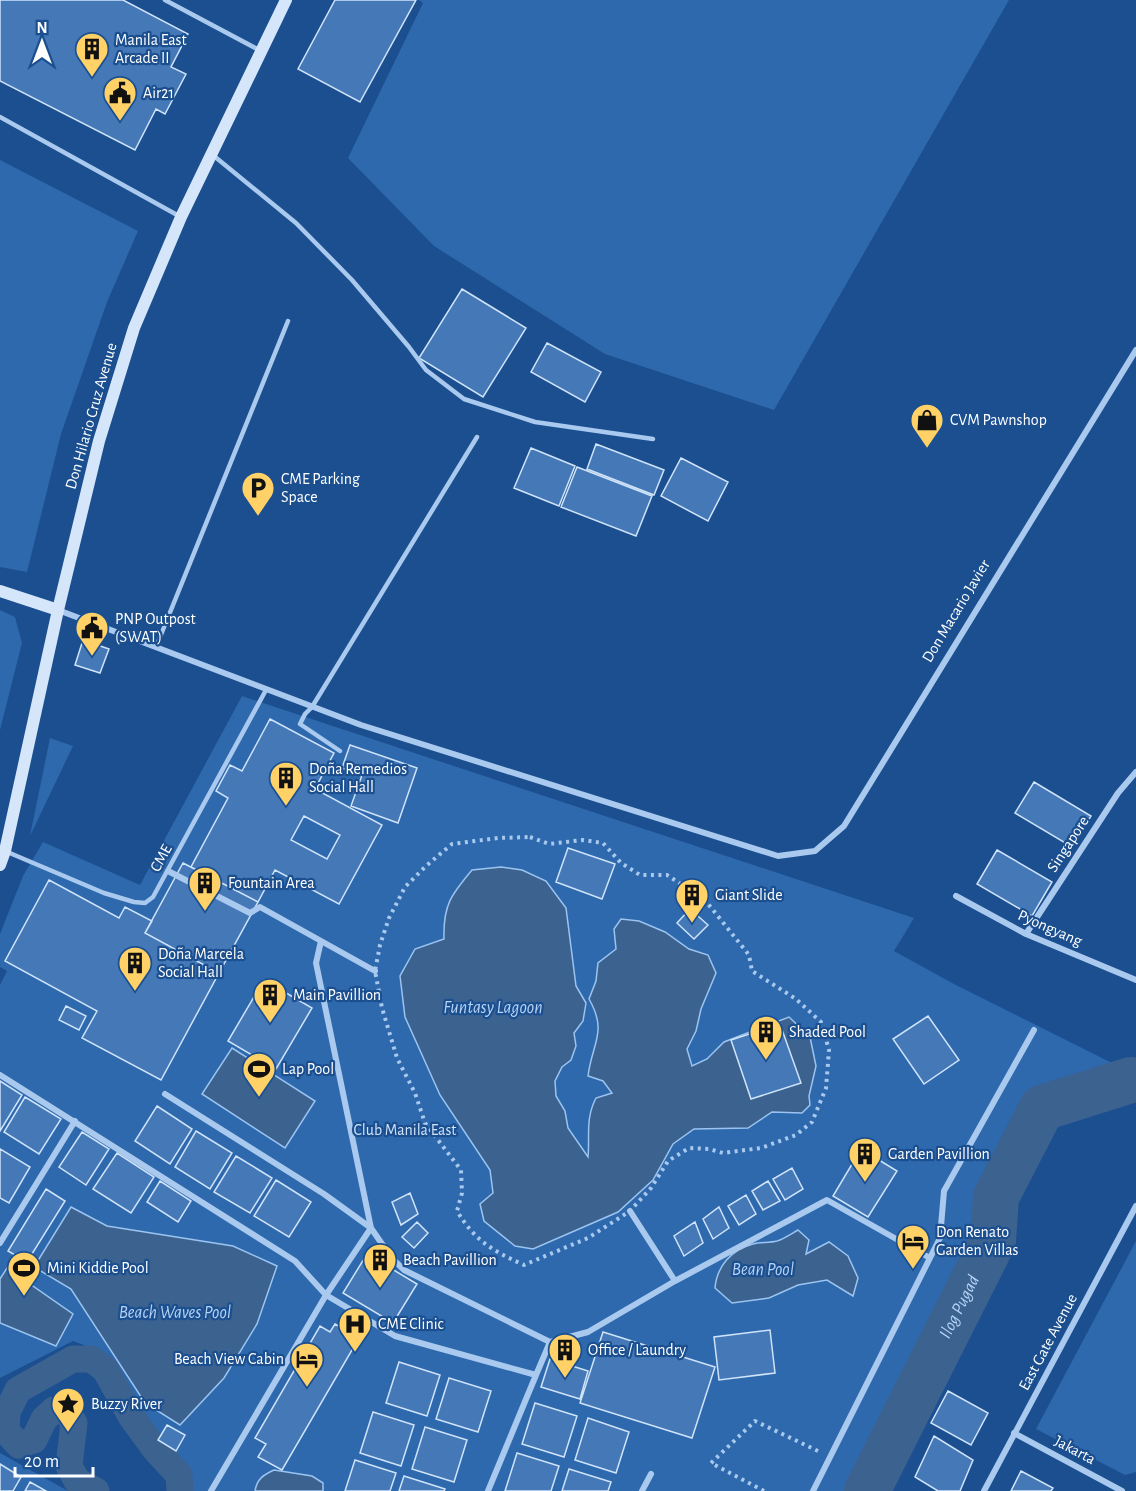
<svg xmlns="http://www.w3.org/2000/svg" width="1136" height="1491" font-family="'Alegreya Sans',sans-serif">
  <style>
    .green { fill: #2e69ad }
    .water { fill: #3c6290; stroke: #9cc4f0; stroke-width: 1.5 }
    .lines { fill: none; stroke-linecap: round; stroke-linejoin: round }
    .canal { stroke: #3c6290; stroke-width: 27 }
    .river { stroke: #3c6290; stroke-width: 46 }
    .building { fill: #4478b7; stroke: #cfe3fa; stroke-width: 1.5; fill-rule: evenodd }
    .path { stroke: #a9c9ee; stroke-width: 4; stroke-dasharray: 3 4.5; stroke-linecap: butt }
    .lane { stroke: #a9c9ee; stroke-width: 4.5 }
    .street { stroke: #a9c9ee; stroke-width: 6 }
    .secondary { stroke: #d6e6fa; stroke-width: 12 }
    .labels { text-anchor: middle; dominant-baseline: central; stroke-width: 4.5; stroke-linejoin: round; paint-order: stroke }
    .poi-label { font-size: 16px; fill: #fff; stroke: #1b4f8f; text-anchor: start }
    .street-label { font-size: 16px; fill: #fff; stroke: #1b4f8f }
    .park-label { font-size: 16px; fill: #cfe3fa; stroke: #1b4f8f }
    .water-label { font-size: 18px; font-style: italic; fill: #b5d3f5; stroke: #1b4f8f }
  </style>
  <rect width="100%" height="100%" fill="#1b4f8f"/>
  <path class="green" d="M419,0h590l-235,410 -169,-56 -171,-108 -86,-88 75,-155z
    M0,160l138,71 -31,71 -46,132 -34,138 -27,-5z
    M0,610l15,7 7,26 -22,87z
    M242,696l672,222 -20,33 60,33 164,82 -89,36 -49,99 -7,43 -113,247h-677l7,-11 -58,-66 -40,-66 -19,-7 -73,37v-393l7,-14 -7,-4v-33l23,-58 20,-34 97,43z
    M50,738l23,8 -43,90z
    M1136,1241v231l-11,3 -89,-46z
    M0,1453l68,38h-68z"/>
  <path class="water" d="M501,867l21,3 24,11 20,27 10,78 10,17 -3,18 -9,12 2,13 -5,14 -9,7 -7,14 1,15 9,15 3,17 20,29c2,-20 -3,-38 8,-59l16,-5 -9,-12 -15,-5c4,-33 20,-44 1,-77l7,-18 2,-18 18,-14 -2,-20 7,-10 18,2 26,11 24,17 19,6 8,18 -15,36 -5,22 -9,18 5,17 15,-7 17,-17 65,-25 21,20 6,29 -7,30 1,9 -8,8 -30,-1 -24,16 -54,1 -21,15 -20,36 -35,32 -85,37 -18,-3 -31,-25 -4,-17 13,-11 -3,-23 -50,-75 -35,-78 -5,-41 15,-27 29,-10c-1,-34 7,-44 28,-69z
    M232,1048l83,53 -30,47 -83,-54z
    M71,1207l36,19 126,20 44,20 -20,58 -33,54 -44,47 -35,-22 -74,-114 -37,-22z
    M798,1230l11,10 -3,14 23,-12 19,14 10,22 -5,18 -26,-16 -29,5 -29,13 -37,5 -17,-15c2,-22 16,-38 38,-44 8,-2 16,-1 24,-3 7,-2 14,-7 21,-11z
    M7,1268l66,46 -17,32 -56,-23v-44z
    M274,1470l38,6 11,7v8h-68c2,-12 8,-16 19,-21z"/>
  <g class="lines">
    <path class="canal" d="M96,1491l-19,-10 -8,-15 5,-43 -7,-11 -13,-2 -10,9 -10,21 -15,5 -13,-14 1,-19 11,-22 55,-31h18l14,10 26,47 24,33 24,26 1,16"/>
    <path class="river" id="s1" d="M867,1491l126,-250 3,-44 46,-89 89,-28"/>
  </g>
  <path class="building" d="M0,0h123l65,34 -17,33 15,7 -21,40 -9,-5 -21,41 -135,-69z
    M335,0h81l-56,102 -62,-33z
    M462,289l64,39 -43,69 -64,-39z
    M547,343l54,29 -16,30 -54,-30z
    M596,444l68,26 -10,25 -67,-26z
    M531,448l44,18 -16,40 -45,-18z
    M681,458l47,24 -20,39 -47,-25z
    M577,467l75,29 -16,40 -75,-29z
    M83,640l26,9 -9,24 -25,-8z
    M270,719l64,34 -19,36 67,36 -43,79 -64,-34 -17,32 -67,-35 37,-69 -12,-7 14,-26 12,6zM304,816l36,19 -13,24 -36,-19z
    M350,745l67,23 -19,55 -47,-17 11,-31 -20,-7z
    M1034,782l57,34 -19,31 -57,-34z
    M568,848l47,16 -13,35 -46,-17z
    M997,850l55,32 -20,34 -55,-32z
    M183,863l75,39 -39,71 -74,-40z
    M49,880l70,38 6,-11 27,14 -7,12 74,40 -58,107 -79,-42 15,-27 -92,-50z
    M690,909l18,16 -14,14 -17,-16z
    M264,980l48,28 -36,61 -48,-28z
    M66,1006l20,10 -7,14 -20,-10z
    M928,1016l31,44 -35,24 -31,-45z
    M780,1024l21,59 -50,16 -20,-59z
    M0,1081l22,14 -22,36z
    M25,1097l36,22 -22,35 -35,-22z
    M157,1106l35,23 -22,35 -35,-23z
    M196,1131l36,22 -22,36 -35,-22z
    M82,1132l27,17 -23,36 -27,-18z
    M0,1149l30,18 -21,36 -9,-5z
    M861,1149l36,22 -29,46 -35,-21z
    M117,1153l37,24 -23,36 -38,-24z
    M236,1156l36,22 -22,35 -36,-21z
    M792,1168l11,21 -18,11 -12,-21z
    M276,1180l35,22 -22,35 -35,-21z
    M160,1181l31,20 -13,21 -31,-20z
    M768,1181l12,20 -17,9 -11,-19z
    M46,1189l19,12 -38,61 -19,-11z
    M410,1193l8,21 -17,11 -9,-23z
    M746,1195l10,19 -17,11 -11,-19z
    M719,1207l10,21 -16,11 -10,-20z
    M417,1222l11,11 -14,15 -12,-11z
    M695,1222l8,21 -19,13 -10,-20z
    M367,1254l50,30 -24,39 -50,-30z
    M335,1324l24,14 -77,132 -24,-13 8,-13 -11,-6 65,-112 10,6z
    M770,1330l5,43 -56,7 -5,-43z
    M603,1332l112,35 -23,71 -112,-35z
    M550,1359l38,12 -8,28 -39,-12z
    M399,1362l41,13 -13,41 -41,-13z
    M449,1378l42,13 -13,41 -42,-13z
    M948,1391l40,22 -17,32 -40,-22z
    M535,1403l42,13 -13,41 -42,-13z
    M373,1412l41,13 -13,41 -41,-13z
    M588,1418l41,14 -13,41 -41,-13z
    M167,1425l18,10 -9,16 -18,-11z
    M425,1427l42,13 -13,42 -42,-13z
    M934,1436l39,24 -13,31h-22l-23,-14z
    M517,1453l42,13 -8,25h-46z
    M355,1460l41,13 -6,18h-45z
    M0,1464l21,13 -8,14h-13z
    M569,1469l42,13 -3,9h-46z
    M1021,1471l32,17 -2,3h-40z
    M404,1476l41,13 -1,2h-45z
    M30,1482l16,9h-21z"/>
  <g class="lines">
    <path class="path" d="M530,837l19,7 34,-4 20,3 18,20 19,12h27l38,25 44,55 3,16 44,28 25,23 8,28 -3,38 -14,34 -16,13 -35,13 -38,5 -14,-4 -20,-1 -21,13 -17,27 -21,23 -42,27 -64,27c-31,-14 -49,-24 -67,-54l5,-18 -1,-23 -36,-47 -10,-30 -18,-35 -15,-50 -7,-37 5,-26 9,-27 16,-31 21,-21 26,-22 46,-6z
      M764,1491l-53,-28 44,-42 63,30"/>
    <path class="lane" d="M165,0l96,51
      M0,117l179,99
      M214,156l82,67 56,57 57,67 17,23 38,29 71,23 118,17
      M156,647l132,-326
      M340,751l-40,-27 5,-10 7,-7 165,-270
      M5,851l99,42 30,9 11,1 8,-6 113,-207"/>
    <path class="street" d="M58,610l303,115 417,131 37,-5 29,-25 292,-476
      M168,871l82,42 10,-6 115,64
      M956,896l70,38 110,46
      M1026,934l92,-141 18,-21
      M321,941l-5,22 55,265 20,29 13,13 146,72
      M0,1075l295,186 31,34 -115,196
      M165,1094l159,100 47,34 -45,67 69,41 141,39 -48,116
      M630,1211l45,70
      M0,1243l75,-122
      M536,1375l14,-33 38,-10 87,-51 152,-81 103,58
      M1014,1433l108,58
      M642,1491l9,-17
      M813,1491l127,-253 4,-47 90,-161
      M984,1491l152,-285"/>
    <path class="secondary" d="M0,591l58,19
      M0,865l5,-14 53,-241 41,-169 35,-113 47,-111 105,-217"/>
  </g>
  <defs>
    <g id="building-pin" transform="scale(1.725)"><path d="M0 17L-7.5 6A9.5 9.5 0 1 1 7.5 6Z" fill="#ffd166" stroke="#1b4f8f"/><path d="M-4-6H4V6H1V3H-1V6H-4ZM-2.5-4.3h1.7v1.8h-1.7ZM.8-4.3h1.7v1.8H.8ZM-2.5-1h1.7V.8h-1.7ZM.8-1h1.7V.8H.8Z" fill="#111"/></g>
    <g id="civic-pin" transform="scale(1.725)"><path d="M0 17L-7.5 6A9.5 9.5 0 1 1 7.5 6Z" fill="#ffd166" stroke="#1b4f8f"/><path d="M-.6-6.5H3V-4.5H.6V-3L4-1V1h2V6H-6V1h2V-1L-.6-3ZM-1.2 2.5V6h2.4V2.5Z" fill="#111"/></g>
    <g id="shop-pin" transform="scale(1.725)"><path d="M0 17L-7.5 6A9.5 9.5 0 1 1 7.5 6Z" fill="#ffd166" stroke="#1b4f8f"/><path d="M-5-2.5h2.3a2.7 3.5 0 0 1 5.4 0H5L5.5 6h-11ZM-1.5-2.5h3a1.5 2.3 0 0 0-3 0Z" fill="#111"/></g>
    <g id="parking-pin" transform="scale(1.725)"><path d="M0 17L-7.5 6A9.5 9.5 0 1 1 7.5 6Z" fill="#ffd166" stroke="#1b4f8f"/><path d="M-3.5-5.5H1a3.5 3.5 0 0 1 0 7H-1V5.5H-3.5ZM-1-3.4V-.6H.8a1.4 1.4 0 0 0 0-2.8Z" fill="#111"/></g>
    <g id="stadium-pin" transform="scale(1.725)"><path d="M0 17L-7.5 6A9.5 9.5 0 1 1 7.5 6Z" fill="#ffd166" stroke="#1b4f8f"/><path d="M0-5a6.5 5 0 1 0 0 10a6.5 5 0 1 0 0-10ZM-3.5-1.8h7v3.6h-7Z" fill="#111"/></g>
    <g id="hotel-pin" transform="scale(1.725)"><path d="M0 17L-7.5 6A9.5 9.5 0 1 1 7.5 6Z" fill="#ffd166" stroke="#1b4f8f"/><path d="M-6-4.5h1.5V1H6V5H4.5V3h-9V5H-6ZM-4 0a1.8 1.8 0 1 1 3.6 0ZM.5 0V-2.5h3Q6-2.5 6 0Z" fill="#111"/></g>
    <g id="hospital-pin" transform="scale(1.725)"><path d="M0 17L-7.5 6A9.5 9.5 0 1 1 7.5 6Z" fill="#ffd166" stroke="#1b4f8f"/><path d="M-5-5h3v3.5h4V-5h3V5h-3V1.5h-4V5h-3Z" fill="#111"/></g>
    <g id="sight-pin" transform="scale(1.725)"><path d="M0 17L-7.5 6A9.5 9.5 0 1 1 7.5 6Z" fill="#ffd166" stroke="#1b4f8f"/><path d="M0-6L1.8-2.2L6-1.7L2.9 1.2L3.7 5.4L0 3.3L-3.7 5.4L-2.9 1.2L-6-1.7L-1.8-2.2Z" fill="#111"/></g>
  </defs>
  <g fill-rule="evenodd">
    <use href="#building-pin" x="92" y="49"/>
    <use href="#civic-pin" x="120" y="93"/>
    <use href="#shop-pin" x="927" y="420"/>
    <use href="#parking-pin" x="258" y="488"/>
    <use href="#civic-pin" x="92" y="628"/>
    <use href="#building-pin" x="286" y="778"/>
    <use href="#building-pin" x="205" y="883"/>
    <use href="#building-pin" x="692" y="895"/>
    <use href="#building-pin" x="135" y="963"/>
    <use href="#building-pin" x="270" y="995"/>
    <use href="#building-pin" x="766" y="1032"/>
    <use href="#stadium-pin" x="259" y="1069"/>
    <use href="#building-pin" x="865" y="1154"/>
    <use href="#hotel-pin" x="913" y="1241"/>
    <use href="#building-pin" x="380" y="1260"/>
    <use href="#stadium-pin" x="24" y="1268"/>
    <use href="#hospital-pin" x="355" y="1324"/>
    <use href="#building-pin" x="565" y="1350"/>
    <use href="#hotel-pin" x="307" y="1359"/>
    <use href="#sight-pin" x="68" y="1404"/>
  </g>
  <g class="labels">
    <g class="poi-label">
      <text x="115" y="40">Manila East<tspan x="115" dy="18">Arcade II</tspan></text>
      <text x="143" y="93">Air21</text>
      <text x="950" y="420">CVM Pawnshop</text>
      <text x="281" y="479">CME Parking<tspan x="281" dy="18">Space</tspan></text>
      <text x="115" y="619">PNP Outpost<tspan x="115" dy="18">(SWAT)</tspan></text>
      <text x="309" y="769">Doña Remedios<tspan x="309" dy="18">Social Hall</tspan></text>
      <text x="228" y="883">Fountain Area</text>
      <text x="715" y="895">Giant Slide</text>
      <text x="158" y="954">Doña Marcela<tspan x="158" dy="18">Social Hall</tspan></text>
      <text x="293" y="995">Main Pavillion</text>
      <text x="789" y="1032">Shaded Pool</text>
      <text x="282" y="1069">Lap Pool</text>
      <text x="888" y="1154">Garden Pavillion</text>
      <text x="936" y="1232">Don Renato<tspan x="936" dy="18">Garden Villas</tspan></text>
      <text x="403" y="1260">Beach Pavillion</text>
      <text x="47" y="1268">Mini Kiddie Pool</text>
      <text x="378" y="1324">CME Clinic</text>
      <text x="588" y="1350">Office / Laundry</text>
      <text x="284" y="1359" text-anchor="end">Beach View Cabin</text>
      <text x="91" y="1404">Buzzy River</text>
    </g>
    <g class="street-label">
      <text transform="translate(91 416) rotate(-74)">Don Hilario Cruz Avenue</text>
      <text transform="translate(956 611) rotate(-59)">Don Macario Javier</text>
      <text transform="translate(1068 844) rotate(-57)">Singapore</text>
      <text transform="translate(161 858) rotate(-61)">CME</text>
      <text transform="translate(1050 928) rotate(24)">Pyongyang</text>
      <text transform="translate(1048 1342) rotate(-62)">East Gate Avenue</text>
      <text transform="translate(1075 1450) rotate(28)">Jakarta</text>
    </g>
    <g class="park-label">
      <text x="405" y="1130">Club Manila East</text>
    </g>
    <g class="water-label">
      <text x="493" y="1008">Funtasy Lagoon</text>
      <text x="763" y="1270">Bean Pool</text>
      <text stroke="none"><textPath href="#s1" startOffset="206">Ilog Pugad</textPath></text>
      <text x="175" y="1313">Beach Waves Pool</text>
    </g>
  </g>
  <g transform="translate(42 42)" stroke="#1b4f8f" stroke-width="4.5" paint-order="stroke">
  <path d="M0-4.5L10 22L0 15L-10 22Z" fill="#ffffff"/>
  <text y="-9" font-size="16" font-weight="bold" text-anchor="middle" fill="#ffffff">N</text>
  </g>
  <path d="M15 1467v9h78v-9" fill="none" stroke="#ffffff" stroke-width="3"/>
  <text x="24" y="1467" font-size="18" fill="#ffffff" stroke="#1b4f8f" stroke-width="4.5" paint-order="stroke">20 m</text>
</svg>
